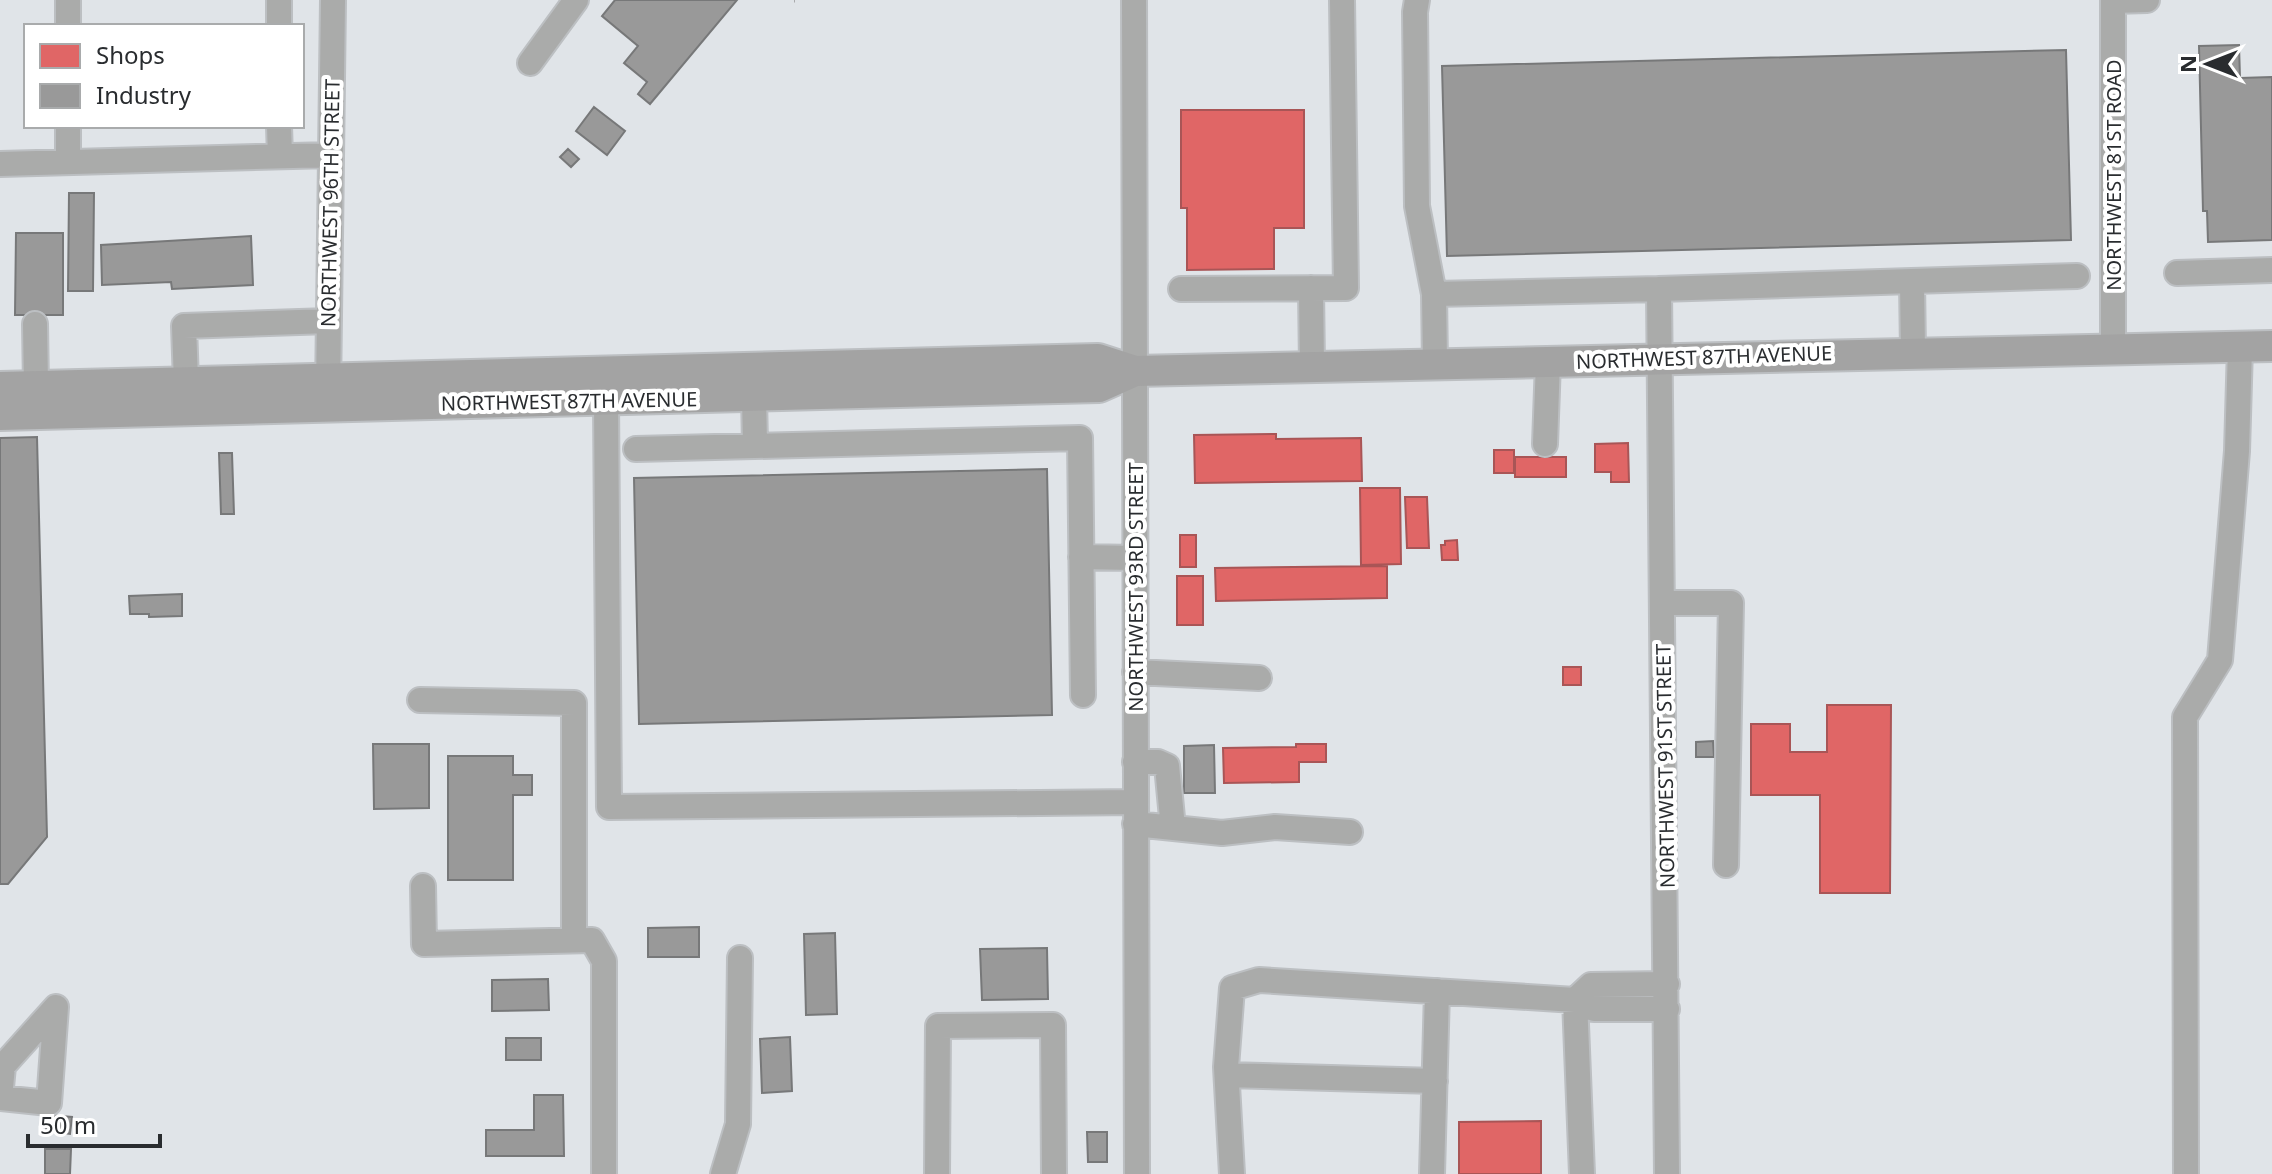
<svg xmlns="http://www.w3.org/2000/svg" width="2272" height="1174" font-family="'Noto Sans',sans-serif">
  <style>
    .shops { fill: #e06666; stroke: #a95556; stroke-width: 2 }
    .industry { fill: #999; stroke: #777879; stroke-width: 2 }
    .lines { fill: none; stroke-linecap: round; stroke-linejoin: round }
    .minor-casing { stroke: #bcbfc2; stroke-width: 28 }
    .major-casing { stroke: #bcbfc2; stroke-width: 34 }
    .minor { stroke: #aaabaa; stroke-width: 24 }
    .major { stroke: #a3a3a3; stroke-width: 30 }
    .rail { stroke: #a9aaac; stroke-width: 5; stroke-dasharray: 4 8; stroke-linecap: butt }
    .labels { text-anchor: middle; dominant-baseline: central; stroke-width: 8; stroke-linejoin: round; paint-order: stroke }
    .street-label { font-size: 20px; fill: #292c2f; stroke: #fff }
  </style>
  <rect width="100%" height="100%" fill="#e0e4e8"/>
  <path class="shops" d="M1181,110h123v118h-30v41l-87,1v-62h-6z
    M1276,434v5l85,-1 1,43 -167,2 -1,-48z
    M1628,443l1,39h-18v-10h-16v-28z
    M1494,450h20v23h-20z
    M1515,457h51v20h-51z
    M1360,488h40l1,76 -40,1z
    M1405,497h22l2,51h-22z
    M1180,535h16v32h-16z
    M1457,540l1,20h-16l-1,-15h4v-4z
    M1387,566v32l-171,3 -1,-33z
    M1177,576h26v49h-26z
    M1563,667h18v18h-18z
    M1827,705h64l-1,188h-70v-98h-69v-71h39v28h37z
    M1296,744h30v18h-27v20l-75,1 -1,-35 73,-1z
    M1541,1121v53h-82v-52z"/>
  <path class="industry" d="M615,0h122l-87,104 -12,-10 9,-12 -23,-19 14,-17 -36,-30z
    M2239,45l1,33 32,-1v163l-64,2 -1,-31h-4l-4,-165z
    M2066,50l5,190 -624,16 -5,-190z
    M594,107l31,24 -18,24 -31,-24z
    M568,149l11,10 -8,8 -11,-10z
    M69,193h25l-1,98h-25z
    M16,233h47v82h-48z
    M251,236l2,49 -81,4 -1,-7 -69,3 -1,-40z
    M37,437l10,400 -39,47h-8v-446z
    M219,453h13l2,61h-13z
    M1047,469l5,246 -413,9 -5,-246z
    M182,594v22l-33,1v-3h-19l-1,-18z
    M1713,741l1,16h-18v-15z
    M373,744h56v64l-55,1z
    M1214,745l1,48h-31v-47z
    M448,756h65v19h19v20h-19v85h-65z
    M699,927v30h-51v-29z
    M835,933l2,81 -31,1 -2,-81z
    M1047,948l1,51 -66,1 -2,-51z
    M548,979l1,31 -57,1v-31z
    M790,1037l2,54 -30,2 -2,-54z
    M506,1038h35v22h-35z
    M534,1095h29l1,61h-78v-26h48z
    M48,1115l24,2 -2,17 -24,-3z
    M1087,1132h20v30h-19z
    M45,1149h26l-1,25h-25z"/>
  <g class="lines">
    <g class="minor-casing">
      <path id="minor" d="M279,0v26
        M1134,0l3,1174
        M1417,0l-2,12 2,194 17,88
        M2113,1l34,-1
        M68,26v-26
        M530,63l46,-63
        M279,126l1,30
        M68,162v-36
        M0,164l331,-9
        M2177,273l95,-3
        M1311,288l1,79
        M1181,289l165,-1 -4,-288
        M35,324l1,62
        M2113,350v-350
        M1913,352l-1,-71 165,-5
        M1435,364l-1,-70 225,-5
        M186,382l-2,-56 145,-5
        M328,394l5,-394
        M754,396l1,49
        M606,400l3,407 526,-5
        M1545,444l3,-82
        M636,449l444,-11 3,257
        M1081,557l54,1
        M1663,603h68l-5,262
        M1135,672l124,6
        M420,700l154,3v237
        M1135,762h23l9,4 6,62
        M1135,824l87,9 53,-6 75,5
        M423,886l1,58 168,-4 12,21v213
        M56,1007l-7,96 -49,-5 3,-32z
        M1227,1075l208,6
        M723,1174l15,-50 2,-166
        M937,1174l1,-148 115,-1 1,149
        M1232,1174l-6,-107 6,-79 27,-8 316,20 19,9h73
        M1432,1174l5,-183
        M1582,1174l-7,-174 16,-15 76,-1
        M1667,1174l-8,-885 253,-8
        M2186,1174l-1,-457 35,-57 17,-209 3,-104"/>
    </g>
    <g class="major-casing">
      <path id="major" d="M0,387l1098,-28 37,12 1137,-25
        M0,415l1099,-28 36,-16"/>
    </g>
    <use href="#minor" class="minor"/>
    <use href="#major" class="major"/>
    <path class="rail" d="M794,0h1"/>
  </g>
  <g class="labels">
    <g class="street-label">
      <text transform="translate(2113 175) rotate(-90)">NORTHWEST 81ST ROAD</text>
      <text transform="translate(330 203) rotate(-89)">NORTHWEST 96TH STREET</text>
      <text transform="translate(1704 357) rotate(-2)">NORTHWEST 87TH AVENUE</text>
      <text transform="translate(569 401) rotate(-1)">NORTHWEST 87TH AVENUE</text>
      <text transform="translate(1135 587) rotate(-90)">NORTHWEST 93RD STREET</text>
      <text transform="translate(1665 766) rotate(-91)">NORTHWEST 91ST STREET</text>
    </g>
  </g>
  <rect x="24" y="24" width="280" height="104" fill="#ffffff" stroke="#a9abac" stroke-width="2"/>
  <rect x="40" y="44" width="40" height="24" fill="#e06666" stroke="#a9abac" stroke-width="2"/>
  <text x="96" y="64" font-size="24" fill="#292c2f">Shops</text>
  <rect x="40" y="84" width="40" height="24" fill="#999999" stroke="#a9abac" stroke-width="2"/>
  <text x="96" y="104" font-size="24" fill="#292c2f">Industry</text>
  <g transform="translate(2208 64) rotate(270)" stroke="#ffffff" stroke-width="6" paint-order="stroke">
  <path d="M0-6L14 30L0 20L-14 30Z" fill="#292c2f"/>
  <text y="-12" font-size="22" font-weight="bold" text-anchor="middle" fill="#292c2f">N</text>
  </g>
  <path d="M28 1134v12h132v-12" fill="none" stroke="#292c2f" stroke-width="4"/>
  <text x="40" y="1134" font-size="24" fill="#292c2f" stroke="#ffffff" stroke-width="6" paint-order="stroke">50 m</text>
</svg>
